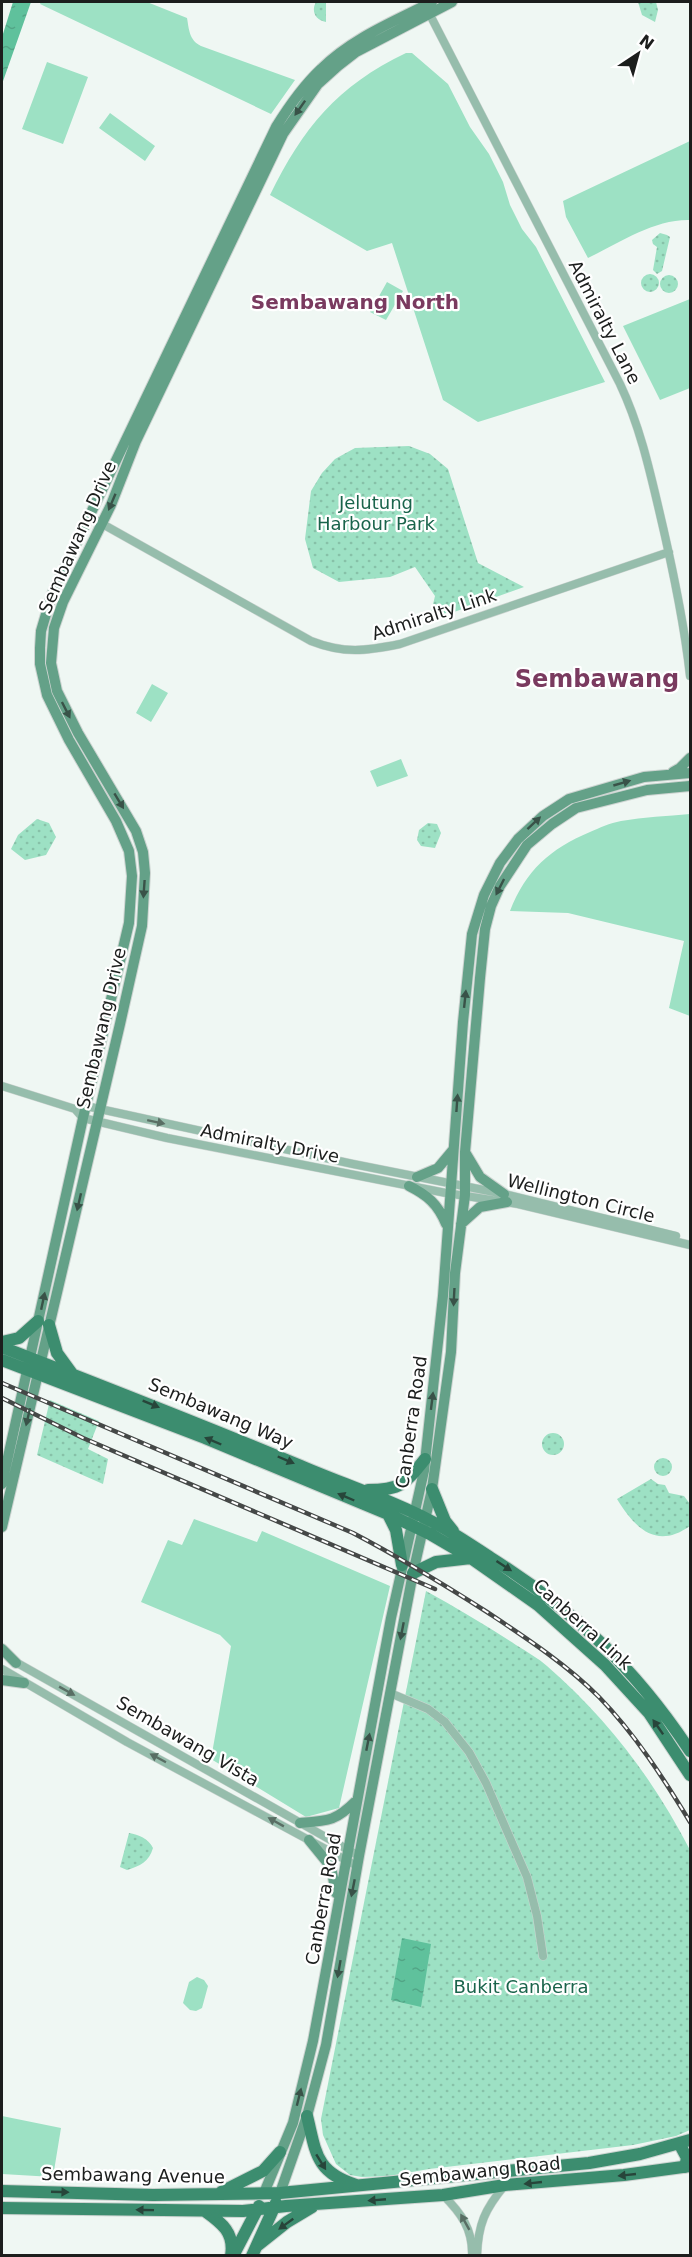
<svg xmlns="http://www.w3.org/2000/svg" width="692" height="2257" font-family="'DejaVu Sans',sans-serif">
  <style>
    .grass { fill: #9de1c4 }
    .park { fill: url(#park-dots) }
    .water { fill: url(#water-ripples) }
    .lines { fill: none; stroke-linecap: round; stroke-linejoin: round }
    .minor-casing { stroke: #cdd4d1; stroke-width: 9 }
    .secondary-casing { stroke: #cdd4d1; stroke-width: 12 }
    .primary-casing { stroke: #cdd4d1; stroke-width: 14 }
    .minor { stroke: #96bdac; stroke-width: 8 }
    .secondary { stroke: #64a188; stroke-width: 10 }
    .primary { stroke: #3c8d6f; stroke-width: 12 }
    .rail-casing { stroke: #454847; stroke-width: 4.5 }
    .rail { stroke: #fff; stroke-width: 2; stroke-dasharray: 7; stroke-linecap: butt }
    .oneway { fill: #395248 }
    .oneway2 { fill: #596e64 }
    .oneway3 { fill: #27453a }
    .labels { text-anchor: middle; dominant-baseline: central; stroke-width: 4.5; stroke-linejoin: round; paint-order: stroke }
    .street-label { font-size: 18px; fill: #1c1e1d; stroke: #fff }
    .park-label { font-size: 18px; fill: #19644b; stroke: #fff }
    .neighbourhood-label { font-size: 20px; font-weight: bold; fill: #7a3a5f; stroke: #fff }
    .district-label { font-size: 24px; font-weight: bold; fill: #7a3a5f; stroke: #fff }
  </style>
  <defs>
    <pattern id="park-dots" width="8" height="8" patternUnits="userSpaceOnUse" patternTransform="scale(1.5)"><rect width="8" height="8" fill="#9de1c4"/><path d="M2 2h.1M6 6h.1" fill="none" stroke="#87c1a8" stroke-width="1.8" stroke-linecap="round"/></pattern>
    <pattern id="water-ripples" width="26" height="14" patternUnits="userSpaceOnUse" patternTransform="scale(1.5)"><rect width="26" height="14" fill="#5fc19c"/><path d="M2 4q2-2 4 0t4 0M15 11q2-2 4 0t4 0" fill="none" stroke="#52a586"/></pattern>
  </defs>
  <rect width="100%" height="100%" fill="#eff7f3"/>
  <path class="grass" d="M41,2h106l40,16c2,11 2,22 14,28l94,34 -24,34 -231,-110z
    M406,53h6l36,31 22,43 19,27 14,28 7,23 12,24 14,18 69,135 -127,40 -35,-22 -51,-157 -25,8 -97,-56c33,-67 67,-109 136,-142z
    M47,62l41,15 -25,67 -41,-15z
    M110,113l45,33 -10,15 -46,-33z
    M690,141v79c-36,-1 -71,23 -102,38l-22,-41 -3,-16z
    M387,282l16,9 -17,29 -16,-8z
    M690,299v89l-30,12 -37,-74z
    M152,684l16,9 -17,29 -15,-9z
    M401,759l7,17 -31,11 -7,-16z
    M690,814v202l-21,-8 15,-67 -116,-28 -58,-2c16,-41 40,-62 80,-79 9,-4 20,-9 31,-11 23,-4 46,-5 69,-7z
    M194,1519l63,23 5,-11 128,55 -51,222 -33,9 -95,-58 20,-113 -11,-11 -79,-33 27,-62 14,5z
    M197,1977l7,3 4,6 -6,22 -6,3 -6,-1 -7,-7 6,-21z
    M2,2116l59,12 -8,49 -51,-3z"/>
  <path class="park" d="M316,2h10v20c-11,-2 -15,-11 -10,-20z
    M638,2h18l2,8 -3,12 -13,-7z
    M660,233l7,2 3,2 -8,34 -5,3 -4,-4 4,-23 -4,-3 -1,-4z
    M641 283a9 9 0 1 1 18 0a9 9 0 1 1-18 0Z
    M660 284a9 9 0 1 1 18 0a9 9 0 1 1-18 0Z
    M409,446l21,8 18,15 30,94 46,24 -95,34 6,-25 -20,-29 -25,10 -51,5 -26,-14 -8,-29 6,-48 11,-18 13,-14 20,-11z
    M37,819l12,4 7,14 -10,18 -21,5 -14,-11 7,-14z
    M428,823l9,1 4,9 -6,15 -14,-2 -4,-6 2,-10z
    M50,1400l49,21 -11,28 20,10 -5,25 -66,-29z
    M542 1444a11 11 0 1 1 22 0a11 11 0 1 1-22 0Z
    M654 1467a9 9 0 1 1 18 0a9 9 0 1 1-18 0Z
    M651,1479l7,5 7,1 4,8 15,3 6,8v22c-34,24 -55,2 -73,-27z
    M426,1591c31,17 61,35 90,54 11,7 22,13 31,21 60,52 107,114 143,184v280l-14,6 -43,9 -204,24 -40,7 -27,1 -12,-2 -14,-11 -13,-29 -2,-16z
    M129,1833c10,2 19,5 24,15 -4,14 -13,18 -26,22l-7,-3z"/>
  <path class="water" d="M13,2h18l-29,82v-47z
    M402,1938l29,6 -10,63 -30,-7z"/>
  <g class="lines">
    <g class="minor-casing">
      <path id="minor" d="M428,11l192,373c19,40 29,83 39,126 13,55 25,110 31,166
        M90,517l221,124c33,13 55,10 89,3l269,-92
        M2,1086l73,23 8,9 84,20 279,55 72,11 172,41
        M82,1107l4,-1 267,58 151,30 172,42
        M12,1660l347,196
        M2,1669l125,73 230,124
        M390,1693l38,16 17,13 24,30 17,31 41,94 10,39 6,40
        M443,2195c18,18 30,34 29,61
        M477,2256c1,-32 8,-47 28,-71"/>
    </g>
    <g class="secondary-casing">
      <path id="secondary" d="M673,772l7,-4 10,-10
        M465,1152l15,25 24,17
        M417,1177l21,-9 15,-18
        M409,1186c18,9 29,18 37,38
        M461,1224l19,-17 27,-5
        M2,1484l81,-366 46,-195 3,-47 -3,-25 -13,-30 -47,-81 -22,-45 -7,-31v-16l1,-17 11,-37 224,-467c13,-21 27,-41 45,-58 31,-31 74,-48 111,-67
        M2,1527l118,-503 22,-98 3,-53 -2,-21 -7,-21 -58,-98 -21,-42 -6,-28 3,-35 9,-26 48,-97 25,-64 147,-307 35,-50 20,-18 18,-14 96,-50
        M2,1649l14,14
        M2,1680l22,3
        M300,1823c29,-2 36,-2 57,-23
        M309,1840l22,27 5,26
        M264,2193l29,-70 20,-82 78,-423 33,-147 19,-175 20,-274 9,-88 12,-39 16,-32 18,-24 25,-23 26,-17 75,-22 46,-4
        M280,2193l27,-77 19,-71 33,-189 54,-283 19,-84 19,-137 4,-79 10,-78v-43l15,-174 5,-49 6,-23 9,-20 27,-41 25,-21 24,-16 71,-18 43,-4"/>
    </g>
    <g class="primary-casing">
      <path id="primary" d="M49,1325l8,28 16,22
        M2,1342l17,-4 19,-17
        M2,1347c98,38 196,76 294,117 44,19 90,34 133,56 22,11 42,25 62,38 84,53 144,110 199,193
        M2,1360l203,78 183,76 42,20 41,24 67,47 67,60 44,48 41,62
        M432,1489l13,32 8,10
        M368,1490c33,0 37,-6 57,-31
        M388,1514l8,16 6,35
        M413,1573l23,-11 35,-4
        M307,2116c9,36 8,56 49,69
        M680,2145l7,13 -2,9
        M2,2191l151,4 127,-2 309,-30 51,-9 50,-14
        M221,2192l42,-21 17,-19
        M2,2208l241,3 43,-5 157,-11 62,-10 119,-10 66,-9
        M205,2211c17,12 30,22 26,45
        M258,2245l29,-23 25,-15
        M233,2256l26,-50
        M252,2256l24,-53"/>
    </g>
    <use href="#minor" class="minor"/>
    <use href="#secondary" class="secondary"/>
    <use href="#primary" class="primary"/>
    <g class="rail-casing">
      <path id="rail" d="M2,1383l351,150c46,24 90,51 134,79 39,26 79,52 112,85 36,37 65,82 91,125
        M2,1398l81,40 352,151"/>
    </g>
    <use href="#rail" class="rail"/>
  </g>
  <defs><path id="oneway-solid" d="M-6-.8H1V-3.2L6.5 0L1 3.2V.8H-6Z" transform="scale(1.5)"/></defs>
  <g class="oneway">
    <use href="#oneway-solid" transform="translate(300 108) rotate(125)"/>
    <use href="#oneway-solid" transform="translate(112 502) rotate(113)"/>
    <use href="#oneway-solid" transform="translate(66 710) rotate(63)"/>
    <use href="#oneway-solid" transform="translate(622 783) rotate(-16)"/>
    <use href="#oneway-solid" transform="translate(119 801) rotate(59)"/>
    <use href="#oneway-solid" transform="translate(534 823) rotate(-43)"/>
    <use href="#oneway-solid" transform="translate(500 887) rotate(117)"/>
    <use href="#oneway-solid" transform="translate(144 889) rotate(94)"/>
    <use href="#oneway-solid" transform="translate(465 999) rotate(-84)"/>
    <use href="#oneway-solid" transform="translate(457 1103) rotate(-86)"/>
    <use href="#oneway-solid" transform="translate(79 1202) rotate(103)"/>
    <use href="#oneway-solid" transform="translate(454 1297) rotate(93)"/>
    <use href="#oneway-solid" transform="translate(43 1301) rotate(-78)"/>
    <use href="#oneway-solid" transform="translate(432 1401) rotate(-83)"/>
    <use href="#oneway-solid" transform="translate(28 1417) rotate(103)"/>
    <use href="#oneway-solid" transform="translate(402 1631) rotate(101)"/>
    <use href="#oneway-solid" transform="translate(368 1742) rotate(-79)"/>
    <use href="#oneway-solid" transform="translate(353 1888) rotate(101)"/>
    <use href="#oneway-solid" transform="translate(339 1969) rotate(100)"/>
    <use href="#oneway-solid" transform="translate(299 2097) rotate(-76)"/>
  </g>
  <g class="oneway2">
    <use href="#oneway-solid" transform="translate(156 1122) rotate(12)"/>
    <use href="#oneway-solid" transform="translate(67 1691) rotate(29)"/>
    <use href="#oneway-solid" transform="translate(158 1758) rotate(-152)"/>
    <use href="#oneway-solid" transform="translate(276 1822) rotate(-151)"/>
    <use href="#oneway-solid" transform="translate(465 2222) rotate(-119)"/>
  </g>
  <g class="oneway3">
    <use href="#oneway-solid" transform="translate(151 1404) rotate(22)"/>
    <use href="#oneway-solid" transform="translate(213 1441) rotate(-157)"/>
    <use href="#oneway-solid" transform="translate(286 1460) rotate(23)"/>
    <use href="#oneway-solid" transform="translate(346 1497) rotate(-157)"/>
    <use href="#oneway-solid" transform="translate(504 1566) rotate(33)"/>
    <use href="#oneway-solid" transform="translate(658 1727) rotate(-125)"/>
    <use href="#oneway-solid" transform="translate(321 2162) rotate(58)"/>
    <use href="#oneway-solid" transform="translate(627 2175) rotate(174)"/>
    <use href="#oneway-solid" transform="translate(533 2183) rotate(174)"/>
    <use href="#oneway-solid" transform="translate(60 2192) rotate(2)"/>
    <use href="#oneway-solid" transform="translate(377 2200) rotate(175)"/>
    <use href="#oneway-solid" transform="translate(145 2210) rotate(-179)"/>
    <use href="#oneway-solid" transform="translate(286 2224) rotate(144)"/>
  </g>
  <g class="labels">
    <g class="street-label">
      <text transform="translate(605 322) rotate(63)">Admiralty Lane</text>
      <text transform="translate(77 537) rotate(-66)">Sembawang Drive</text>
      <text transform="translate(434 614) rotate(-18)">Admiralty Link</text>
      <text transform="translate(101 1028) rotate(-77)">Sembawang Drive</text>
      <text transform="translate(270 1143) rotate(11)">Admiralty Drive</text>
      <text transform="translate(581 1198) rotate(14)">Wellington Circle</text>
      <text transform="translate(221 1413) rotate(23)">Sembawang Way</text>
      <text transform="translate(411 1422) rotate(-82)">Canberra Road</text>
      <text transform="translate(583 1624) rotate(42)">Canberra Link</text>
      <text transform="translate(188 1741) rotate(30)">Sembawang Vista</text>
      <text transform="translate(323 1899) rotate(-80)">Canberra Road</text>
      <text transform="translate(480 2171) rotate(-6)">Sembawang Road</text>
      <text transform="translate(133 2175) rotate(1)">Sembawang Avenue</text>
    </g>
    <g class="park-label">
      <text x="376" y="502">Jelutung<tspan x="376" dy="21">Harbour Park</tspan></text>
      <text x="521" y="1986">Bukit Canberra</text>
    </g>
    <g class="neighbourhood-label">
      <text x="355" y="302">Sembawang North</text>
    </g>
    <g class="district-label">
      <text x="597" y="679">Sembawang</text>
    </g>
  </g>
  <rect width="692" height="2257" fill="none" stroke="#1c1e1d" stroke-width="6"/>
  <g transform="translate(638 54) rotate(36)" stroke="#ffffff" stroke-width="4.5" paint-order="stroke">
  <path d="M0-4.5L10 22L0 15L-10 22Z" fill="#1c1e1d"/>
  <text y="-9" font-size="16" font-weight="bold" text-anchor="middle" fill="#1c1e1d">N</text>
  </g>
</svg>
